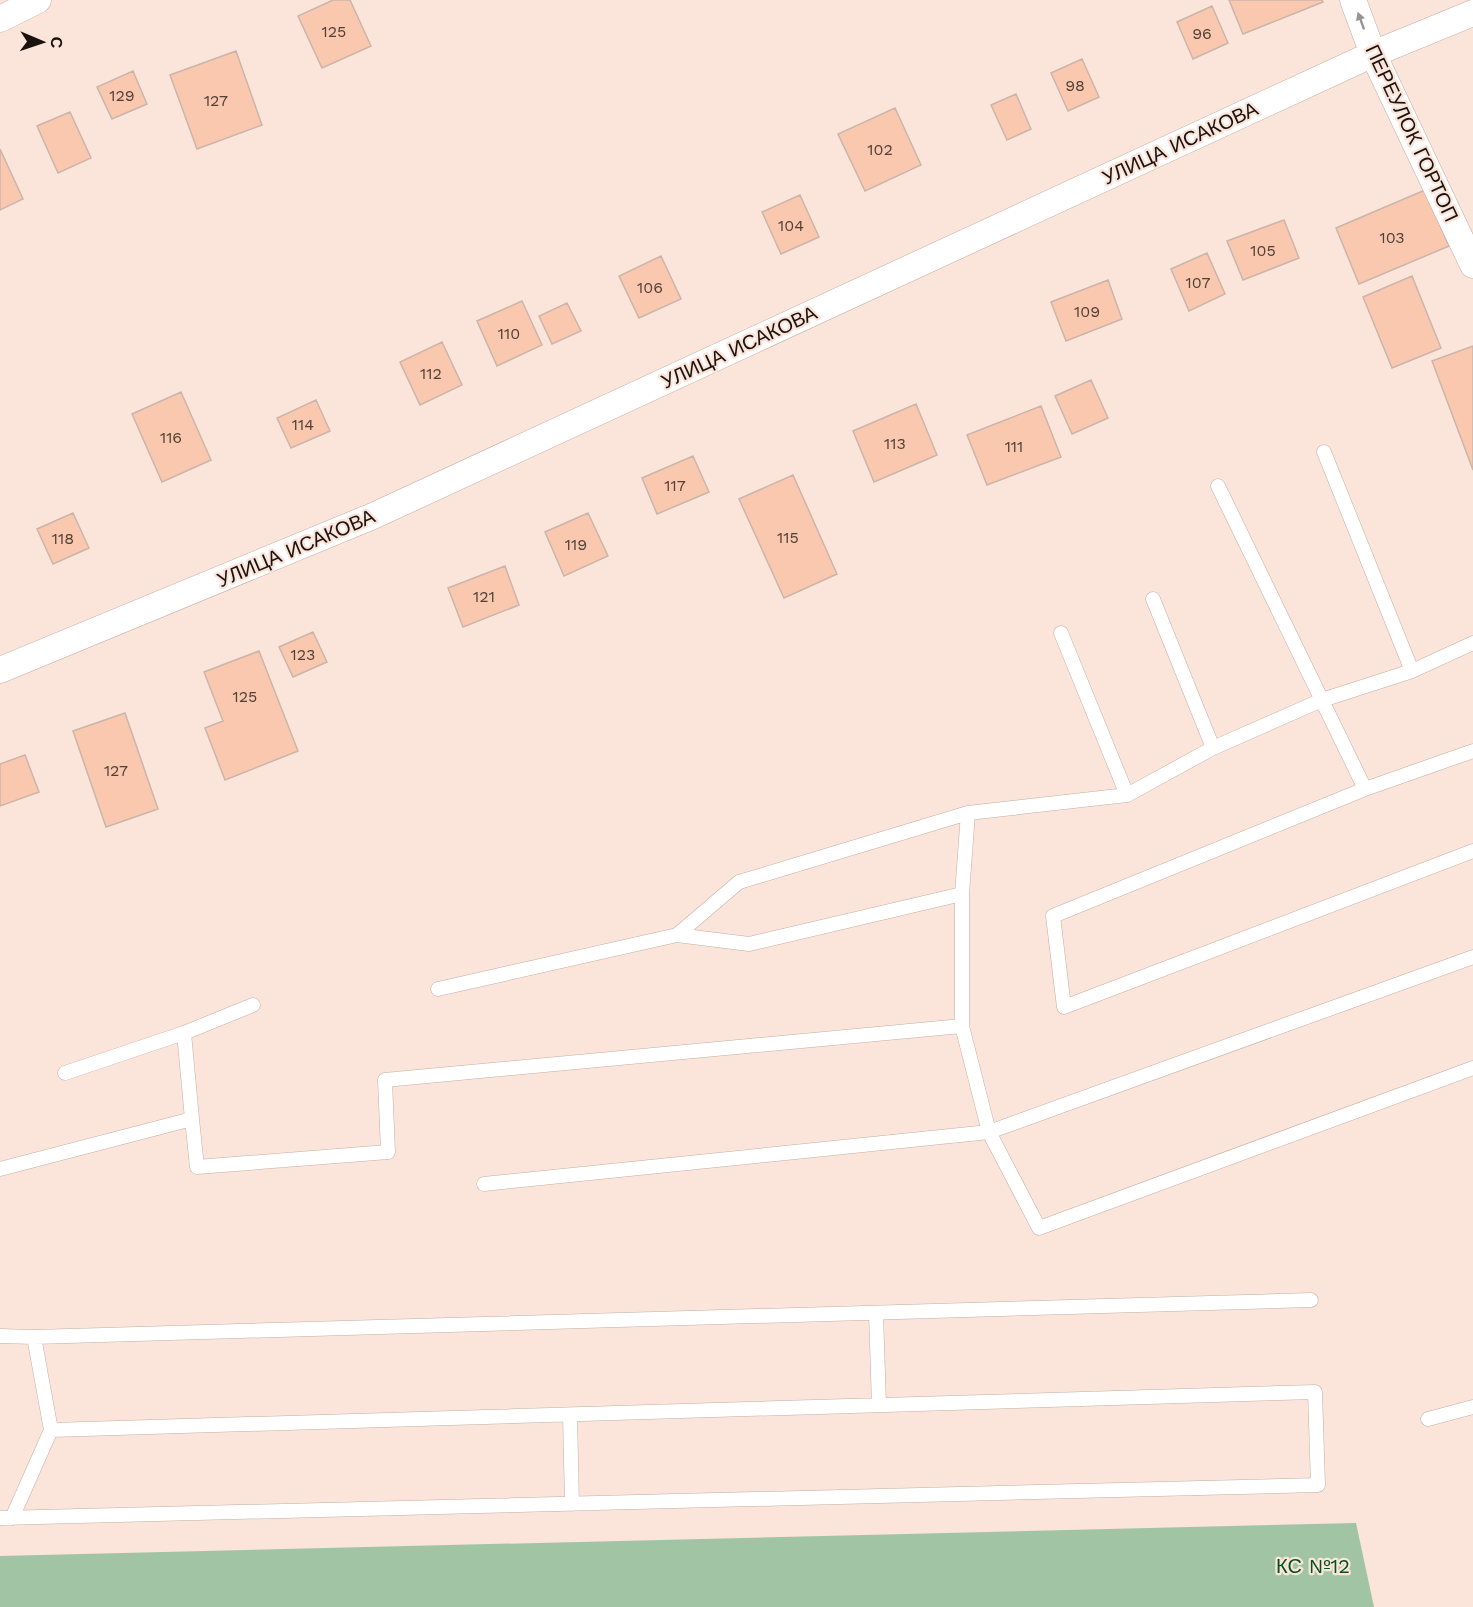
<svg xmlns="http://www.w3.org/2000/svg" width="1473" height="1607" font-family="'Work Sans',sans-serif">
  <style>
    .green { fill: #a1c4a5 }
    .building { fill: #f9c8af; stroke: #cbb5aa; stroke-width: 1.5 }
    .lines { fill: none; stroke-linecap: round; stroke-linejoin: round }
    .service-casing { stroke: #c4aea3; stroke-width: 15 }
    .minor-casing { stroke: #c4aea3; stroke-width: 27 }
    .service { stroke: #fff; stroke-width: 14 }
    .minor { stroke: #fff; stroke-width: 26 }
    .oneway { fill: #989493 }
    .labels { text-anchor: middle; dominant-baseline: central; stroke-width: 4.5; stroke-linejoin: round; paint-order: stroke }
    .number-label { font-size: 16px; fill: #524036 }
    .street-label { font-size: 20px; fill: #1a120e; stroke: #fbe4d9 }
    .park-label { font-size: 20px; fill: #00521c; stroke: #fbe4d9 }
  </style>
  <rect width="100%" height="100%" fill="#fbe4d9"/>
  <path class="green" d="M1356,1523l18,84h-1374v-51z"/>
  <path class="building" d="M333,0h17l21,46 -49,22 -24,-52z
    M1229,0h93l1,2 -80,32z
    M1212,6l16,37 -35,16 -16,-37z
    M236,51l26,74 -65,24 -27,-74z
    M1082,59l17,38 -31,14 -17,-38z
    M133,71l14,33 -35,15 -15,-32z
    M1016,94l15,35 -24,11 -16,-35z
    M895,108l26,57 -56,26 -27,-57z
    M70,112l21,46 -33,15 -21,-47z
    M0,149l23,50 -23,11z
    M1425,190l24,56 -90,38 -23,-56z
    M800,195l19,42 -38,17 -19,-42z
    M1284,220l15,38 -56,22 -16,-39z
    M1207,253l18,41 -36,17 -18,-42z
    M661,256l20,43 -42,19 -20,-42z
    M1412,276l29,72 -49,20 -29,-71z
    M1108,280l14,39 -56,22 -15,-39z
    M522,301l20,44 -45,21 -20,-45z
    M567,303l14,28 -29,13 -13,-28z
    M442,342l20,43 -42,20 -20,-43z
    M1473,346v124l-41,-109z
    M1091,380l17,38 -36,16 -17,-38z
    M181,392l30,68 -49,22 -30,-68z
    M316,400l14,31 -39,17 -14,-30z
    M916,404l21,51 -63,27 -21,-51z
    M1041,406l20,51 -74,28 -20,-50z
    M693,456l16,36 -52,22 -15,-36z
    M793,475l44,99 -53,24 -45,-99z
    M73,513l16,35 -36,16 -16,-35z
    M588,513l20,43 -44,20 -19,-44z
    M505,566l14,39 -56,22 -15,-39z
    M313,632l14,30 -34,15 -14,-30z
    M259,651l39,100 -73,29 -20,-52 18,-7 -19,-49z
    M125,713l33,96 -52,18 -33,-96z
    M25,755l14,37 -39,14v-42z"/>
  <g class="lines">
    <g class="service-casing">
      <path id="service" d="M1324,452l88,219
        M1218,486l147,303
        M1153,599l60,149
        M1061,633l66,162
        M1473,751l-108,38 -312,127 11,91 409,-156
        M962,894l6,-81 159,-18 86,-47 109,-48 90,-29 61,-28
        M677,935l72,9 213,-50v132
        M438,989l239,-54 62,-53 229,-69
        M65,1073l119,-40
        M192,1119l-8,-86 69,-28
        M0,1169l192,-50 5,48 191,-15 -3,-72 577,-54 27,106 50,96 434,-160
        M484,1184l505,-52 484,-175
        M876,1313l3,92
        M0,1336l34,1 1277,-37
        M34,1337l17,93
        M570,1415l2,89
        M1428,1419l45,-12
        M0,1518l1318,-33 -3,-93 -1264,38 -39,88"/>
    </g>
    <g class="minor-casing">
      <path id="minor" d="M1353,0l20,54 100,211
        M0,19l38,-19
        M0,670l373,-154 1000,-462 100,-41"/>
    </g>
    <use href="#service" class="service"/>
    <use href="#minor" class="minor"/>
  </g>
  <defs><path id="oneway-solid" d="M-6-.8H1V-3.2L6.5 0L1 3.2V.8H-6Z" transform="scale(1.5)"/></defs>
  <use class="oneway" href="#oneway-solid" transform="translate(1361 21) rotate(-110)"/>
  <g class="labels">
    <g class="number-label">
      <text x="334" y="31">125</text>
      <text x="1202" y="33">96</text>
      <text x="1075" y="85">98</text>
      <text x="122" y="95">129</text>
      <text x="216" y="100">127</text>
      <text x="880" y="149">102</text>
      <text x="791" y="225">104</text>
      <text x="1392" y="237">103</text>
      <text x="1263" y="250">105</text>
      <text x="1198" y="282">107</text>
      <text x="650" y="287">106</text>
      <text x="1087" y="311">109</text>
      <text x="509" y="333">110</text>
      <text x="431" y="373">112</text>
      <text x="303" y="424">114</text>
      <text x="171" y="437">116</text>
      <text x="895" y="443">113</text>
      <text x="1014" y="446">111</text>
      <text x="675" y="485">117</text>
      <text x="788" y="537">115</text>
      <text x="63" y="538">118</text>
      <text x="576" y="544">119</text>
      <text x="484" y="596">121</text>
      <text x="303" y="654">123</text>
      <text x="245" y="696">125</text>
      <text x="116" y="770">127</text>
    </g>
    <g class="street-label">
      <text transform="translate(1412 133) rotate(65)">ПЕРЕУЛОК ГОРТОП</text>
      <text transform="translate(1180 143) rotate(-25)">УЛИЦА ИСАКОВА</text>
      <text transform="translate(739 347) rotate(-25)">УЛИЦА ИСАКОВА</text>
      <text transform="translate(296 548) rotate(-23)">УЛИЦА ИСАКОВА</text>
    </g>
    <g class="park-label">
      <text x="1313" y="1566">КС №12</text>
    </g>
  </g>
  <g transform="translate(42 42) rotate(92)" stroke="#fbe4d9" stroke-width="4.5" paint-order="stroke">
  <path d="M0-4.5L10 22L0 15L-10 22Z" fill="#1a120e"/>
  <text y="-9" font-size="16" font-weight="bold" text-anchor="middle" fill="#1a120e">С</text>
  </g>
</svg>
